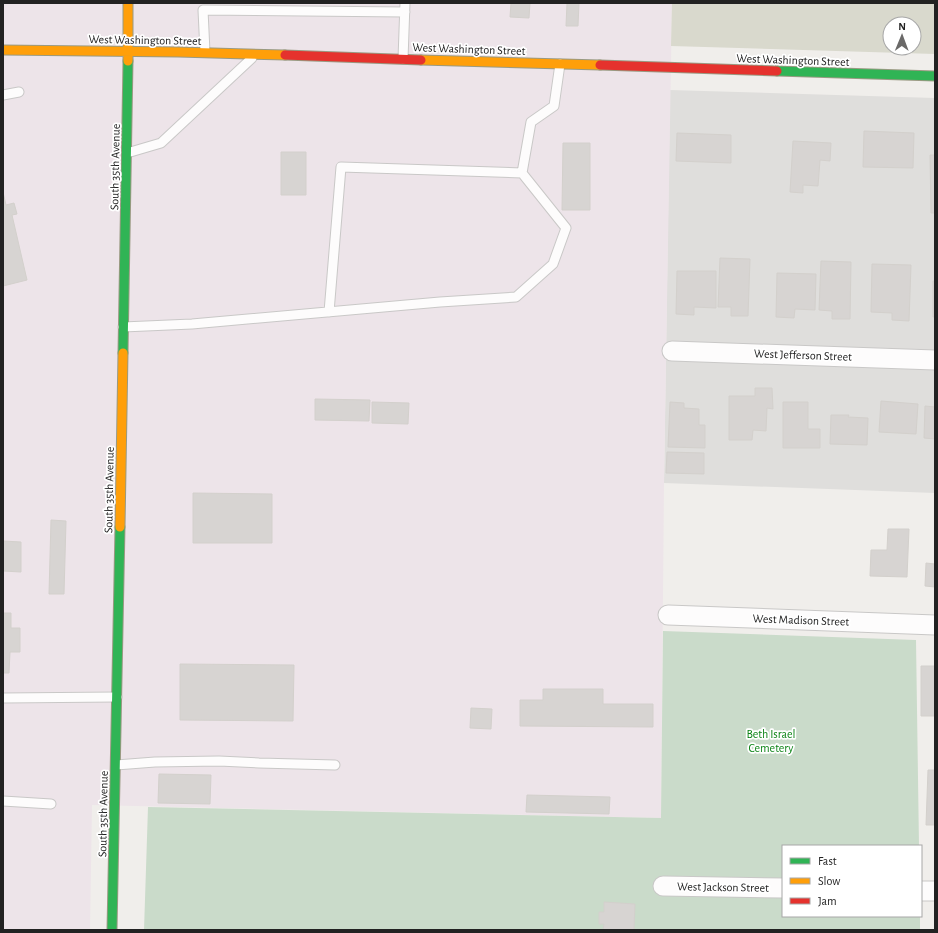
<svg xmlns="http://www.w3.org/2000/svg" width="938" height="933" font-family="'Alegreya Sans',sans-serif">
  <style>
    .residential { fill: #dfdedc }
    .industrial { fill: #ede4e9 }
    .construction { fill: #d9d9cd; fill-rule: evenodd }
    .cemetery { fill: #cadbca }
    .building { fill: #d7d4d2; stroke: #d3d0cc }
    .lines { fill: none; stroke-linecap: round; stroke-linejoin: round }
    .lane-casing { stroke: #c9c8c7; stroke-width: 11 }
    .street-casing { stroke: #c9c8c7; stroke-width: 21 }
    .fast-casing { stroke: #999a82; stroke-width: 11 }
    .slow-casing { stroke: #999a82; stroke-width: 11 }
    .jam-casing { stroke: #999a82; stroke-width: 11 }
    .lane { stroke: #fdfcfc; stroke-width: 9 }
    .street { stroke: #fdfcfc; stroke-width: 19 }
    .fast { stroke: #30b455; stroke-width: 9 }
    .slow { stroke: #ff9f0a; stroke-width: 9 }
    .jam { stroke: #e5322d; stroke-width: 9 }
    .labels { text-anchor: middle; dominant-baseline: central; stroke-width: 3.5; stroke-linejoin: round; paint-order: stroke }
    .street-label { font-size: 12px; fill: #222; stroke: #fff }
    .park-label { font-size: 12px; fill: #0c8416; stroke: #fff }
  </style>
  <rect width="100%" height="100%" fill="#f0eeeb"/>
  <path class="residential" d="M670,90l265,8v395l-271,-10z"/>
  <path class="industrial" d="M3,3h669l-8,480 -3,335 -569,-13 -2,125h-87z"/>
  <path class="construction" d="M672,3h263v51l-264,-8zM890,24h24v24h-24z"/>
  <path class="cemetery" d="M663,631l253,9 3,206h-136v70h137v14h-776l4,-123 513,11z"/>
  <path class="building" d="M511,3h19l-1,15 -19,-1z
    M567,3h12l-1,23h-12z
    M864,131l50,2 -1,35 -50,-1z
    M677,133l54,2v28l-55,-2z
    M793,141l38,2 -1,18 -10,-1 -2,26 -15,-1v8l-13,-1z
    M563,143h27v67h-28z
    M281,152h25v43h-25z
    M930,155h5v58h-4z
    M3,192l3,13 8,-2 3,11 -5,1 15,65 -24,6z
    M720,258l30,1 -2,57h-17v-9h-13z
    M821,261l30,1 -1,57h-18v-8l-13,-1z
    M872,264l39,1 -2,56 -17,-1v-7l-21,-1z
    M677,271h39v37l-22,-1v8l-18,-1z
    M777,273l39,1 -1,36 -20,-1 -1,9 -18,-1z
    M933,281h2v36h-2z
    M755,388h17l1,21 -6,-1 -1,23 -13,-1 -1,10h-23v-44h26z
    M315,399l55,1 -1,21 -54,-1z
    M881,401l37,3 -2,30 -37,-2z
    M372,402l37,1 -1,21 -36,-1z
    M670,402l14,1v5l15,1v16h6v23l-37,-1z
    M783,402h25v27h12v19h-37z
    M925,406l10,1v32l-11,-1z
    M831,415h18l-1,2 20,1 -1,27 -37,-1z
    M667,452l37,1v21l-38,-1z
    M193,493l79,1v49h-79z
    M51,520l15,1 -2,73h-15z
    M888,529h21l-2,48 -37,-1 1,-26h16z
    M3,541l18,1v30l-18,-1z
    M926,563l9,1v23l-10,-1z
    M3,613h8v15h9v24h-10l-1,21h-6z
    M180,664l114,1 -1,56 -113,-1z
    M921,666h14v50h-14z
    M543,689h60v15h50v23l-133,-1v-26h23z
    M471,708l21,1 -1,20 -21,-1z
    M928,770h7v55h-9z
    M159,774l52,1 -1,29 -52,-1z
    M527,795l83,2 -1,17 -83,-2z
    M604,902l31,2 -1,26h-31l1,-6h-5v-12h5z"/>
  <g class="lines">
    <g class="lane-casing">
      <path id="lane" d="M205,52l-2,-42 202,2
        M403,59l2,-56
        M3,95l16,-3
        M127,153l34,-10 91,-85
        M329,312l12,-145 181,6 9,-51 23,-16 6,-42
        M123,327l69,-3 248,-22 76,-5 37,-33 13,-36 -44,-55
        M3,698l114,-1
        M116,765l39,-3 64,-1 40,2 76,2
        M3,801l48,3"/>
    </g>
    <g class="street-casing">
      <path id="street" d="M672,351l263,9
        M668,615l267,10
        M663,886l120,2
        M921,891h14"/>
    </g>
    <g class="fast-casing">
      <path id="fast" d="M777,71l158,5
        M123,353l5,-292
        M112,930l8,-403"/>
    </g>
    <g class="slow-casing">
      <path id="slow" d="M3,50l175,2 107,3
        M421,60l179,5
        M128,61v-58
        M120,527l3,-174"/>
    </g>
    <g class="jam-casing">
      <path id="jam" d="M285,55l136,5
        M600,65l177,6"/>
    </g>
    <use href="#lane" class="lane"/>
    <use href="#street" class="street"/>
    <use href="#fast" class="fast"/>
    <use href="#slow" class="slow"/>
    <use href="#jam" class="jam"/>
  </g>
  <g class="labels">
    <g class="street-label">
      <text transform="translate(145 40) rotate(1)">West Washington Street</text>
      <text transform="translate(469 49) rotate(2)">West Washington Street</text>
      <text transform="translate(793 60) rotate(2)">West Washington Street</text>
      <text transform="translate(115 167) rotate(-89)">South 35th Avenue</text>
      <text transform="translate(803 355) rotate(2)">West Jefferson Street</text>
      <text transform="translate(109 490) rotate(-89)">South 35th Avenue</text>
      <text transform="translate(801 620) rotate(2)">West Madison Street</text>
      <text transform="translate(103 814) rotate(-89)">South 35th Avenue</text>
      <text transform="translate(723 887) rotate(1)">West Jackson Street</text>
    </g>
    <g class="park-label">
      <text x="771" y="734">Beth Israel<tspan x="771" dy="14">Cemetery</tspan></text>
    </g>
  </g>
  <rect width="938" height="933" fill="none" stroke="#222222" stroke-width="8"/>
  <rect x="782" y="845" width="140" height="72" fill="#ffffff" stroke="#a7a7a7"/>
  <rect x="790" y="858" width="20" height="6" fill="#30b455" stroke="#a7a7a7"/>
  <text x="818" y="865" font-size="12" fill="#222222">Fast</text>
  <rect x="790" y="878" width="20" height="6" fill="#ff9f0a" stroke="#a7a7a7"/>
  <text x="818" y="885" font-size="12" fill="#222222">Slow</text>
  <rect x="790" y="898" width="20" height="6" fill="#e5322d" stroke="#a7a7a7"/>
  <text x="818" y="905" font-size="12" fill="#222222">Jam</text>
  <g transform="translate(902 36) rotate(1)"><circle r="19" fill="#ffffff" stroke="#a7a7a7"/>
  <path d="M0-3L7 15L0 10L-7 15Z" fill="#6a6968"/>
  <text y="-6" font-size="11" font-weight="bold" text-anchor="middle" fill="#222222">N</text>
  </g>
</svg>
